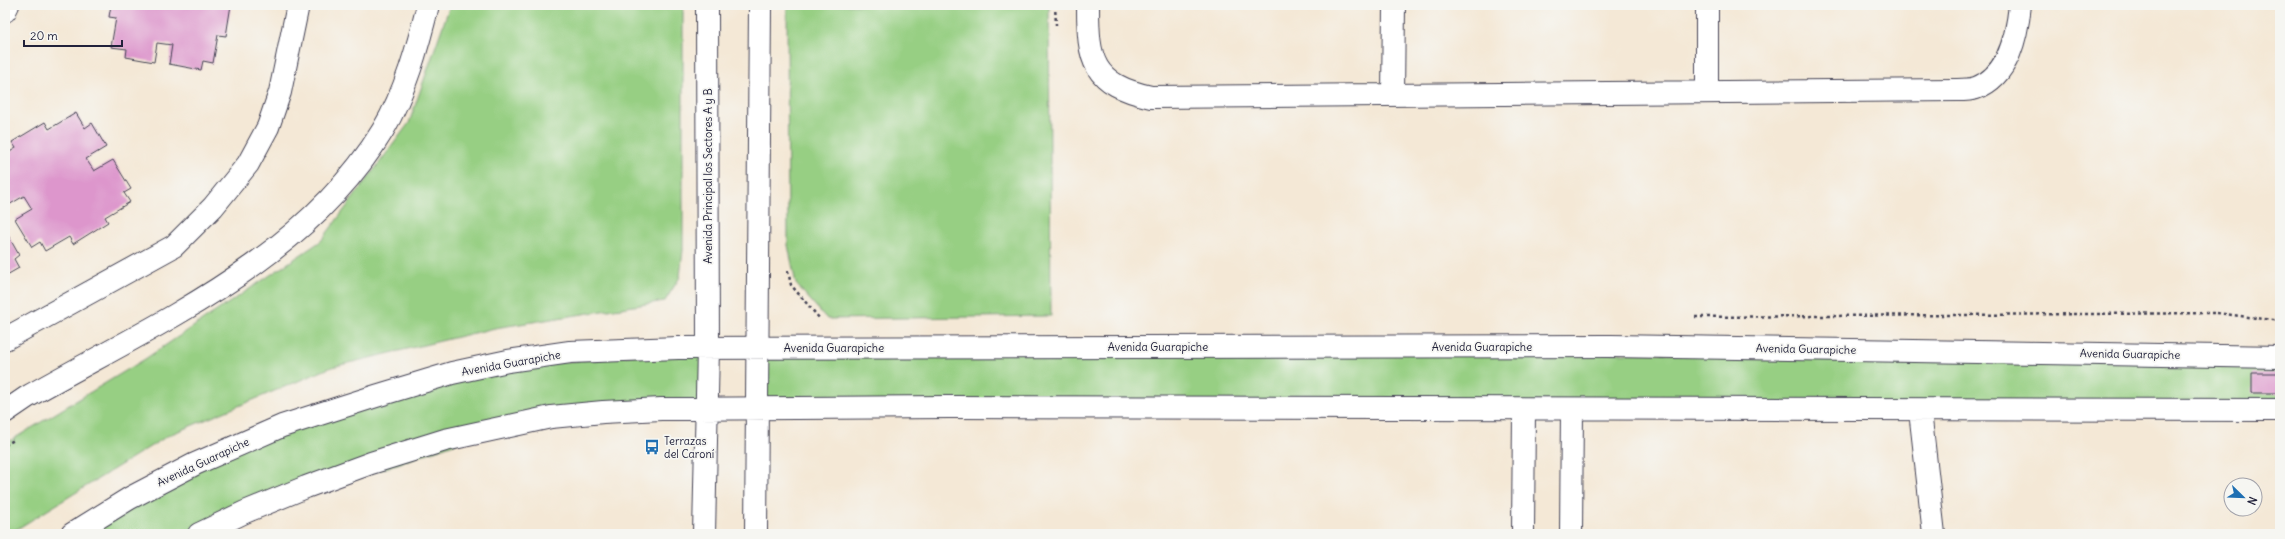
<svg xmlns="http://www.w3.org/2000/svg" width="2285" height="539" font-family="Delius,sans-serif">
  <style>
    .green { fill: #97cf83; stroke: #5c785f }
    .building { fill: #dd96cc }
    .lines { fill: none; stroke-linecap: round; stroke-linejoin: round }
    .minor-casing { stroke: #424052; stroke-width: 24 }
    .path { stroke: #424052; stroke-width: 2.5; stroke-dasharray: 3 3; stroke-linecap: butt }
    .minor { stroke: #fff; stroke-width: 22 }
    .labels { text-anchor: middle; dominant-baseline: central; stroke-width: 3.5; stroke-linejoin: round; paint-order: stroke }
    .street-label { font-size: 11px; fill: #22223b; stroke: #f6f6f2 }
    .poi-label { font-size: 11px; fill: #22223b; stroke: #f6f6f2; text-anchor: start }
  </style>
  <rect width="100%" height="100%" fill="#f6f6f2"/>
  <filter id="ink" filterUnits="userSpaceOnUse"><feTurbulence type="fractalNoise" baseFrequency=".025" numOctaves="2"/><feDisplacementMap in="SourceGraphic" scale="8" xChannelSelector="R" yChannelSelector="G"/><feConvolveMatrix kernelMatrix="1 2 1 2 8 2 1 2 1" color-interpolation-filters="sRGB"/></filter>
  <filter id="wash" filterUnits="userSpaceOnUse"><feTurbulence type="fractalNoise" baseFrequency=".012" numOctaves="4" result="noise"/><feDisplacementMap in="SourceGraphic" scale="16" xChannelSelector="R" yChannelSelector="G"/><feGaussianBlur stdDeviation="0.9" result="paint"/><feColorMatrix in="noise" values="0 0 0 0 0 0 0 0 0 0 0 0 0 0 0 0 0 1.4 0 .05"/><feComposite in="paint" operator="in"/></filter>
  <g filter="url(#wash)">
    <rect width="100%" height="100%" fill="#f4e8d6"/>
    <path class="green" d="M450,5h233v245l-3,27 -15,24 -170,27 -163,39 -163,68 -160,99h-4v-90l140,-85 176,-118 88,-118z
      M787,5h262l2,311 -224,3 -31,-35 -8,-39z
      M708,348l-2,60 -204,19 -303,107h-127l123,-70 257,-91z
      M757,348l1523,9v53l-1523,-2z"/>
    <g id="blocks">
      <path class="building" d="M111,5h120l-5,31 -8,-1 -5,28 -10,-2 -2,9 -32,-6 3,-19 -15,-2 -3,19 -28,-5 1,-8 -16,-2 5,-29 -7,-1z
        M76,113l9,15 7,-5 14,24 -20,12 8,12 19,-11 18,29 -7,4 6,9 -25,15 3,5 -35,22 -4,-7 -24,14 -5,-9 -8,5 -17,-28 17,-10 -8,-13 -17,10 -2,-4v-47l11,-7 -4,-6 33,-20 4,7z
        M5,230l14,25 -5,4 5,9 -14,8z
        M2252,373h27v20h-27z"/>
    </g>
  </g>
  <g filter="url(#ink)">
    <use href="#blocks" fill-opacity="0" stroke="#424052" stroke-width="1"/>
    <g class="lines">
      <g class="minor-casing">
        <path id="minor" d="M1088,5c0,56 4,79 63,92l806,-7c6,0 13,0 19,-2 33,-12 41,-53 44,-83
          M5,11l3,-6
          M1707,92v-87
          M1393,95l1,-90
          M5,339l169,-93 39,-39 35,-43 20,-37 12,-35 18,-87
          M1920,411l14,123
          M5,412l22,-15c128,-73 277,-136 356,-267 22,-37 35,-84 45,-125
          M72,534l58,-36 65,-34 87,-38 94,-30 76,-23 56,-12 62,-9 108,-4 933,-2 669,11
          M199,534l46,-22 61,-25 65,-24 74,-23 106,-23 52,-5 58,-3 289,-2 1330,3
          M704,534l4,-186 -1,-343
          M756,534l4,-529
          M1523,534l1,-125
          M1571,534l1,-125"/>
      </g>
      <path class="path" d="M1055,5l1,20
        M788,271l3,14 29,34
        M1695,317l522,-4 63,8
        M5,445l9,-5"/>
      <use href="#minor" class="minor"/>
    </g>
  </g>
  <defs>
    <g id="bus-bare" transform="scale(1.2)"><path d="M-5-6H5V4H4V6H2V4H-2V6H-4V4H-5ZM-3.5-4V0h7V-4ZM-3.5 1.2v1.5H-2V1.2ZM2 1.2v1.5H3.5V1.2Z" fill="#1f6fb2" stroke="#f6f6f2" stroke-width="2.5" paint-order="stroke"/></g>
  </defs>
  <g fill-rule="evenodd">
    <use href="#bus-bare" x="652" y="447"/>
  </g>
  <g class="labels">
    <g class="street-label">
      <text transform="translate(708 176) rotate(-90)">Avenida Principal los Sectores A y B</text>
      <text x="1158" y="347">Avenida Guarapiche</text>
      <text x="1482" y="347">Avenida Guarapiche</text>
      <text x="834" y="348">Avenida Guarapiche</text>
      <text transform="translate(1806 349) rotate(1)">Avenida Guarapiche</text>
      <text transform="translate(2130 354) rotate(1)">Avenida Guarapiche</text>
      <text transform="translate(511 363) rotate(-10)">Avenida Guarapiche</text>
      <text transform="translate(203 462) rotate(-25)">Avenida Guarapiche</text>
    </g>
    <g class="poi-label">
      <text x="664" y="441">Terrazas<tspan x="664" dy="13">del Caroní</tspan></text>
    </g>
  </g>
  <rect width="2285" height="539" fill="none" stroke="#f6f6f2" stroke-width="20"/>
  <g transform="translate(2243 497) rotate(113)"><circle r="19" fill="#f6f6f2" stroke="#a1a1a9"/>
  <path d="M0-3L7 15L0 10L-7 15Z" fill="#1f6fb2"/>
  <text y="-6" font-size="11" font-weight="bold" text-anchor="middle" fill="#22223b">N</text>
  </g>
  <path d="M24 40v6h98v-6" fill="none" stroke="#22223b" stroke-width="2"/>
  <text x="30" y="40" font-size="12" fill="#22223b" stroke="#f6f6f2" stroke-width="3" paint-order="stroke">20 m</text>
</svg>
